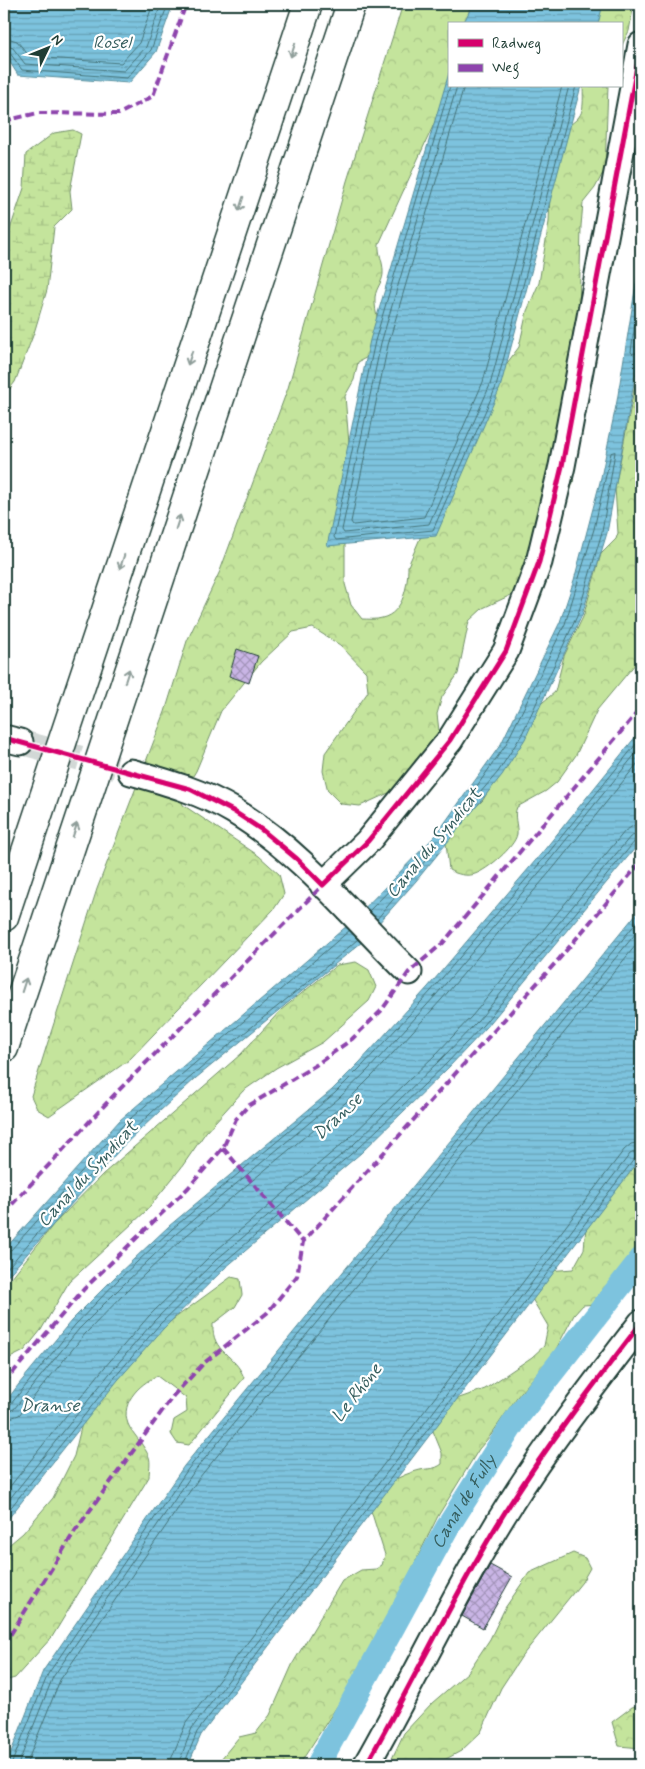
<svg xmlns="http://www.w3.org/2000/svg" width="645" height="1769" font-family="Mynerve,sans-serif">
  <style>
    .forest { fill: url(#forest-crowns); stroke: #729068 }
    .wetland { fill: url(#wetland-marsh); stroke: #729068 }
    .water { fill: url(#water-rules); stroke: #578d9a }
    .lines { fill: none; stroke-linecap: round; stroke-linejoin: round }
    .shore { stroke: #457378; stroke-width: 1 }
    .canal { stroke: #7dc3de; stroke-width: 24 }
    .building { fill: url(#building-cross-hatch); stroke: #1f3d34 }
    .minor-tunnel { stroke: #d2d8d6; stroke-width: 25; stroke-dasharray: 25 12; stroke-linecap: butt }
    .minor-casing { stroke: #1f3d34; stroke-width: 29 }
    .motorway-casing { stroke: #1f3d34; stroke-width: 31 }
    .minor { stroke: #fff; stroke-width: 25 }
    .motorway { stroke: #fff; stroke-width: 28 }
    .quiet { stroke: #8e44ad; stroke-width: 4; stroke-dasharray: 8 4; stroke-linecap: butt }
    .cycleway-casing { stroke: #fff; stroke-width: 8 }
    .cycleway { stroke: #d6006c; stroke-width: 5 }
    .oneway { stroke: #8f9e9a }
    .labels { text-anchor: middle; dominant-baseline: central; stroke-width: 4.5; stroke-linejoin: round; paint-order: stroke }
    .water-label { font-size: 18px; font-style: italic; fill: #365e5e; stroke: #fff }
  </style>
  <defs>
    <pattern id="forest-crowns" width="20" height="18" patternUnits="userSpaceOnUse" patternTransform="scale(1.25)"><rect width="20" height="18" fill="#c4e49c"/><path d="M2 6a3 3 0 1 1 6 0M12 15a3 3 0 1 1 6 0" fill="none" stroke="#a8c487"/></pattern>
    <pattern id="wetland-marsh" width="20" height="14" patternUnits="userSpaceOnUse" patternTransform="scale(1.25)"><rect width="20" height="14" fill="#c4e49c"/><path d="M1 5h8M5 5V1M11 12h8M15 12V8" fill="none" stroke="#a8c487"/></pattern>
    <pattern id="water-rules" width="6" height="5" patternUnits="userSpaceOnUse" patternTransform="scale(1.25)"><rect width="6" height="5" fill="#7dc3de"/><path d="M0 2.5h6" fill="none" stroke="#66a0b5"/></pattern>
    <pattern id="building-cross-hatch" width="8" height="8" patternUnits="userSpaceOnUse" patternTransform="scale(1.25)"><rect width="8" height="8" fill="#c9b5e5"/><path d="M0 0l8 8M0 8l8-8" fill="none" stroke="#a394ba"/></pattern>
  </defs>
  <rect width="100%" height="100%" fill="#fff"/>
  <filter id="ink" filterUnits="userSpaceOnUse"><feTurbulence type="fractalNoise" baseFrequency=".02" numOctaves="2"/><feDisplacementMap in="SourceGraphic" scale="10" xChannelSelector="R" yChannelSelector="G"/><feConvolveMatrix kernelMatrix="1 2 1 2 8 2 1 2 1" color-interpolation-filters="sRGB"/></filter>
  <g filter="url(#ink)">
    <path class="forest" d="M403,4h66v20h-20l1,65 -71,155c-1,10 4,17 4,27 1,10 -7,16 -8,26 -1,16 6,35 10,51l-27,14 -4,18 -9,16 5,59 -5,46v83l6,21 11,14c6,0 14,1 20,-1 22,-5 26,-34 26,-52l73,-168 38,-51 8,-36 12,-28 10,-61 2,-62 7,-27c25,-17 26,-16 25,-47h25l-3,83 -10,19 -12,15 -2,23 -5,228 -3,29 -10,27 -52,85 -28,13 -14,13 -11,53 -16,23 -5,17 2,17 10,29 -10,10 -79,36 -19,-2 -13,-13 -5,-20 2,-18 43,-61 -2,-20 -26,-27 -27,-17 -20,4 -32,30 -40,49 -25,60 -16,26 3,8 76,51 20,18 5,20 -10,15 -145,151 -80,56 -12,-7 -6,-13 15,-48 51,-159 68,-177 22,-71 33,-70 68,-183 59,-207z
      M592,4h42l-5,27 -8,16v-23h-32z
      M641,353v304l-44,53 -21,45 -19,27 -11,9 -29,16c-4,9 1,18 0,27 -2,13 -30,36 -42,40 -8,3 -19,0 -26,-4l-3,-27 9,-15 28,-28 54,-93 18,-15 9,-36 19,-39 18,-63 15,-15 2,-6 -3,-45z
      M356,962l13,8 7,17 -7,14 -46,41 -47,26 -33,23 -37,41 -25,36 -35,43 -77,71 -28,48 -17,21 -20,10v-74l49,-62 50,-51 138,-120 40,-44 56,-45z
      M641,1152v99l-12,18 -12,23 -18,12 -16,1 -9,10 -20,38 -37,44 -26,38 -12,14 -41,67 -71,144 -68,105h-83l23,-28 17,-4 14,-18 23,-52 49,-82 19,-11 15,-1 6,-4 3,-10 -17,-54c14,-15 31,-26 52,-31 9,-2 14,0 22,-6v-11l-11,-27 17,-24 37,-13 47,-32 12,-11 4,-20 -23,-39 11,-15 37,-3 11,-20 4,-45z
      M231,1277l9,2 2,16 -7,12 -22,17c-2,29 23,30 31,54l-55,67 -12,-2 -6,-9 3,-14 13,-8 -1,-14 -29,-22c-18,8 -40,29 -27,52 6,9 15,19 19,29 2,5 0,14 0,20l-97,160 -37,41 -11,3v-132l19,-16 30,-35 21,-42 13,-53 51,-58z
      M573,1553l12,5 5,10 -8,14 -60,74 -21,32 -20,44 -20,19 -26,14h-46l15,-32 28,-30 36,-31 22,-33 15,-31 24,-35z
      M641,1705v43l-22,-2 -7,-24 20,-15z"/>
    <path class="wetland" d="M73,130l8,4 -11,57 2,18 -18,18 -7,63 -13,43 -19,49 -11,14v-149l20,-59 2,-34 28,-21z"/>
    <path class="water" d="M4,4h169l-17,48 -27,31 -111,-8 -14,-22z
      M473,4h130l-5,20h-135z
      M449,73v13h132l-81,302 -64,148 -109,10 43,-206z
      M641,253v90l-34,190 -25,82 -57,124 -23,36 -86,106 -54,61 -166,136 -36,33 -38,36 -118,133v-30l116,-130 228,-195 88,-90 65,-91 59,-122 14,-42 26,-98 17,-81z
      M641,730v111l-155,187 -37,39 -88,86 -136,115 -62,61 -45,51 -114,144v-120l15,-20 52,-63 45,-45 53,-50 163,-136 28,-28 68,-75 113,-133z
      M641,908v250l-440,577 -13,30h-182l37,-94 141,-205z"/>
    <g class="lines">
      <path class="shore" d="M4,37l13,4 13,16 91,6 18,-20 14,-39
        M4,45l9,3 12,16 99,7 22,-24 15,-43
        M4,51l6,2 12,17 105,8 24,-28 17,-46
        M450,86l-75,255 -41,196 2,3 97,-10 63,-143 80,-301
        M457,86l-76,257 -39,187 2,3 85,-9 61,-139 79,-299
        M464,86l-76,259 -37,177 2,3 71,-8 59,-135 79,-296
        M641,280l-10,72 2,2 8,-3
        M615,452l-13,80 -24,82 -57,122 -23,36 -38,44 -2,-3 47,-67 60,-122 29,-95 17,-76z
        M369,911l58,-59h3v3l-53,64
        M4,1253l6,-2 114,-127 226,-194
        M4,1272c59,-69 120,-138 189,-197 54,-46 112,-88 165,-136
        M4,1407l6,-2 65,-80 44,-46 53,-50 163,-136 28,-28 68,-74 114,-134 96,-119
        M4,1413l10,-4 65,-80 45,-45 52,-50 163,-136 29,-28 68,-75 113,-134 92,-114
        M4,1420l15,-5 66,-81 44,-45 52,-49 163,-136 29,-29 69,-76 113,-133 86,-107
        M4,1494l100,-126 45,-52 63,-62 136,-115 88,-85 36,-38 153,-185 8,-5 8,-1
        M4,1506l106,-133 44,-52 63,-62 136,-114 88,-86 37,-38 152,-184 11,-5
        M4,1516l111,-139 44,-52 63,-61 135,-115 89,-85 37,-39 152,-184 6,-2
        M11,1765l37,-91 140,-205 453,-552
        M18,1765l35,-88 140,-204 448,-546
        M26,1765l34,-85 139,-202 442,-539
        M170,1765l2,-8 14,-34 438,-573 7,-6 10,-2
        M178,1765l14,-37 438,-574 11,-5
        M184,1765l13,-33 438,-574 6,-2"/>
      <path class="canal" id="s1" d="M318,1765l129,-237 71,-112 123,-157"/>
    </g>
    <path class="building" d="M237,649l21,7 -9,27 -20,-7z
      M490,1565l22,12 -29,51 -21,-12z"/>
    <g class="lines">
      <path class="minor-tunnel" d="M20,742l111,30"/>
      <g class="minor-casing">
        <path id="minor" d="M4,738l16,4
          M131,772c36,10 71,20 103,39 68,41 119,106 175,161
          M323,885l45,-44 82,-101 56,-89 33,-89 23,-96 79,-421
          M366,1765c49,-86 91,-177 144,-261 40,-63 86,-122 131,-181"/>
      </g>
      <g class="motorway-casing">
        <path id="motorway" d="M4,917l304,-913
          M4,1048l347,-1044"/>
      </g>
      <use href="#minor" class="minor"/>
      <use href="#motorway" class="motorway"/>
      <path class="quiet" d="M4,121l34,-8 81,1 34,-18 33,-92
        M223,1148l80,94
        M4,1213l112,-120 207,-208
        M4,1383l80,-94 104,-101 35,-40 13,-29 12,-13 68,-41 36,-26 29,-28 28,-39 34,-29 198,-235
        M4,1645l71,-114 98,-135 31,-33 63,-50 30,-37 6,-34 256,-283 82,-97"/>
      <g class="cycleway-casing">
        <path id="cycleway" d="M4,738l186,51 43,22 29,19 35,29 26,26 45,-44 82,-101 56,-89 33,-89 23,-96 79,-421
          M366,1765c49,-86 91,-177 144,-261 40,-63 86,-122 131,-181"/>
      </g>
      <use href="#cycleway" class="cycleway"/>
    </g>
    <defs><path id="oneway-shaft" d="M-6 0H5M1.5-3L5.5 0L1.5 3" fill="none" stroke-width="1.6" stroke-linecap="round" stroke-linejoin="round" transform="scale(1.25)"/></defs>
    <g class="oneway">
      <use href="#oneway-shaft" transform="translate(293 50) rotate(108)"/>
      <use href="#oneway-shaft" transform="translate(241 204) rotate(108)"/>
      <use href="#oneway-shaft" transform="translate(190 358) rotate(108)"/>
      <use href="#oneway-shaft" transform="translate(178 522) rotate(-72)"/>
      <use href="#oneway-shaft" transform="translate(122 562) rotate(108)"/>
      <use href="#oneway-shaft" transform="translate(127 676) rotate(-72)"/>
      <use href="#oneway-shaft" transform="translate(75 830) rotate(-72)"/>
      <use href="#oneway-shaft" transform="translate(24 985) rotate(-72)"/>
    </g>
  </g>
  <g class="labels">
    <g class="water-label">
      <text x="112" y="43">Rosel</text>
      <text transform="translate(434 843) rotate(-50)">Canal du Syndicat</text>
      <text transform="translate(338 1117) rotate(-43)">Dranse</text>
      <text transform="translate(88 1174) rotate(-47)">Canal du Syndicat</text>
      <text transform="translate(357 1393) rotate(-52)">Le Rhône</text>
      <text x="50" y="1406">Dranse</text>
      <text stroke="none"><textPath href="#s1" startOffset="301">Canal de Fully</textPath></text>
    </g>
  </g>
  <rect width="645" height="1769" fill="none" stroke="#fff" stroke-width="20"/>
  <rect x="10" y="10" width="625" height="1749" fill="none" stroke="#1f3d34" stroke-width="2" filter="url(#ink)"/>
  <rect x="448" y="22" width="175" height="65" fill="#ffffff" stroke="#a5b1ae"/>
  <rect x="458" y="39" width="25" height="8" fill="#d6006c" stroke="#a5b1ae"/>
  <text x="492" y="48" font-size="15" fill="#1f3d34">Radweg</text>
  <rect x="458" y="64" width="25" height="8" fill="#8e44ad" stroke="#a5b1ae"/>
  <text x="492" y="72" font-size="15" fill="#1f3d34">Weg</text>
  <g transform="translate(48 48) rotate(47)" stroke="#ffffff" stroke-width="4" paint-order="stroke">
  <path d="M0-4L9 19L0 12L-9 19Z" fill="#1f3d34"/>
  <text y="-8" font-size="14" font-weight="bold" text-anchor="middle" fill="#1f3d34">N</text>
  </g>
</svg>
